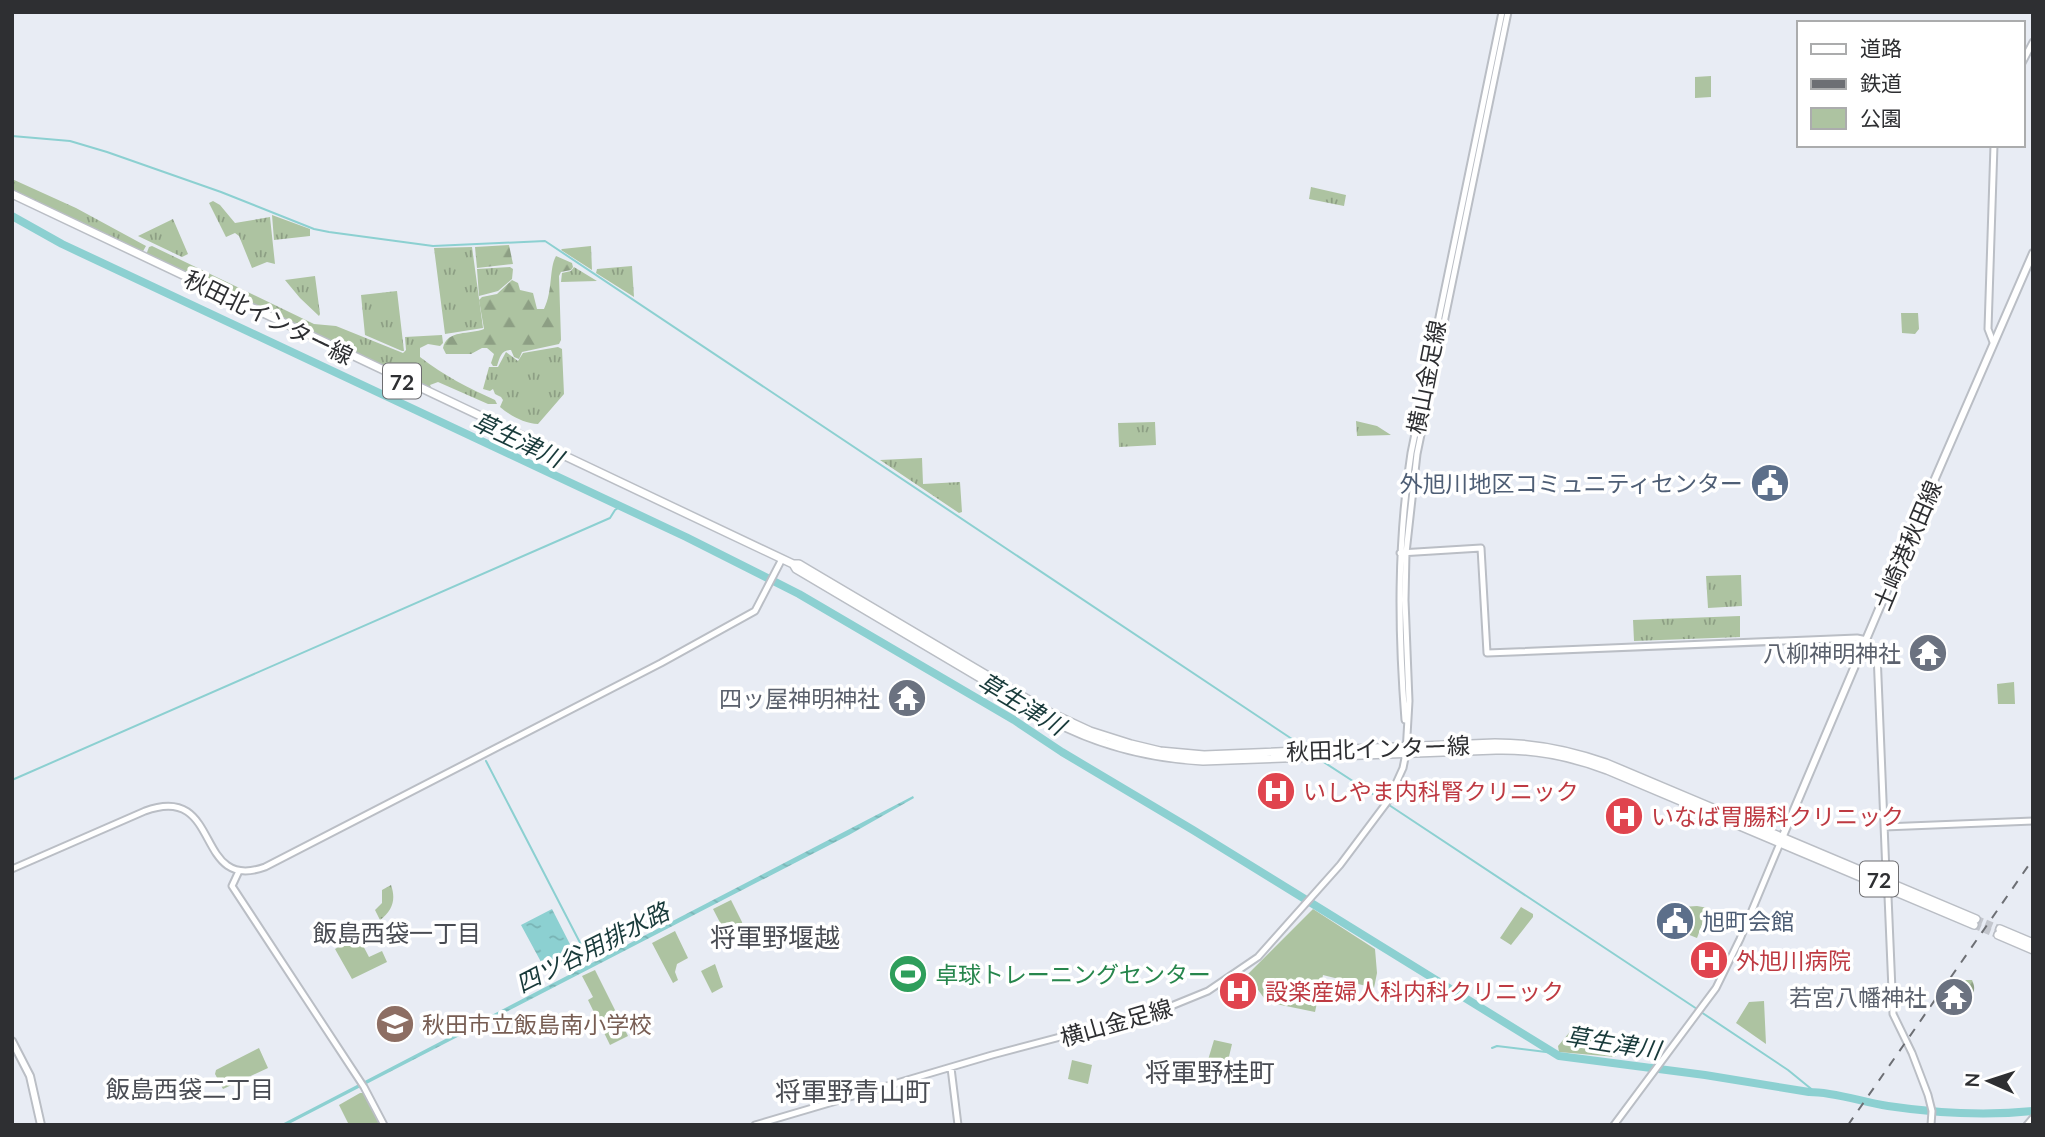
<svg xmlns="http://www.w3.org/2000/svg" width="2045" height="1137" font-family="Lato,'Noto Sans JP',sans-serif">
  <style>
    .grass { fill: url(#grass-tufts) }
    .forest { fill: url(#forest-firs) }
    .park { fill: #adc3a1 }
    .water { fill: url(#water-ripples) }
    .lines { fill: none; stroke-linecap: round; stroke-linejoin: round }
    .stream { stroke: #8cd0d1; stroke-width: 2 }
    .river { stroke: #8cd0d1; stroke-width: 8 }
    .primary-tunnel { stroke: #c3c6cd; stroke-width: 7; stroke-dasharray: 7 3.5; stroke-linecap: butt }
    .tertiary-casing { stroke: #babec5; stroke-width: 9 }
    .secondary-casing { stroke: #babec5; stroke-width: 10 }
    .primary-casing { stroke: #babec5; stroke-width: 10 }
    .tertiary { stroke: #fff; stroke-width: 5 }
    .secondary { stroke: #fff; stroke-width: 6 }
    .primary { stroke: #fff; stroke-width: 7 }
    .rail { stroke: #6d6f74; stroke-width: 2; stroke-dasharray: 9 9; stroke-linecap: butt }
    .labels { text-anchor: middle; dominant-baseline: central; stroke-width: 7; stroke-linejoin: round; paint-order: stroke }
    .shield { fill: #fff; stroke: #6d6d70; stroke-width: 2 }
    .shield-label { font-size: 21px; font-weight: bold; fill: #2e2f32 }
    .street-label { font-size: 23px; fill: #2e2f32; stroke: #fff }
    .service-label { font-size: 23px; fill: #4e5e75; stroke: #fff; text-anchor: end }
    .worship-label { font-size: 23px; fill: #5b616d; stroke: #fff; text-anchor: end }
    .health-label { font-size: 23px; fill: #be3a42; stroke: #fff; text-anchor: start }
    .leisure-label { font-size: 23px; fill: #27864d; stroke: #fff; text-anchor: start }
    .education-label { font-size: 23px; fill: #785e54; stroke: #fff; text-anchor: start }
    .water-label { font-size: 24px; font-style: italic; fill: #183a3a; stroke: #fff }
    .neighbourhood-label { font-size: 24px; fill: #494c53; stroke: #fff }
    .quarter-label { font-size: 26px; fill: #494c53; stroke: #fff }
  </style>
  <defs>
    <pattern id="grass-tufts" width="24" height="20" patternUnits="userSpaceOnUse" patternTransform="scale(1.75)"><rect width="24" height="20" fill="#adc3a1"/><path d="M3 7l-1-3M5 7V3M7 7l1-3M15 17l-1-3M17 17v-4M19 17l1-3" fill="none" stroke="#8d9f84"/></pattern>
    <pattern id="forest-firs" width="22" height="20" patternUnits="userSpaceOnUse" patternTransform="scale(1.75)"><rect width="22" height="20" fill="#adc3a1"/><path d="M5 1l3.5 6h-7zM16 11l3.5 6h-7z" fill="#8d9f84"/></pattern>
    <pattern id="water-ripples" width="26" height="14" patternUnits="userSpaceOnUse" patternTransform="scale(1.75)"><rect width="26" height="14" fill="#8cd0d1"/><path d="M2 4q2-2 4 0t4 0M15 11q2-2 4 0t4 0" fill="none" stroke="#79b3b4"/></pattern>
  </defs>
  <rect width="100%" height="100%" fill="#e8ecf4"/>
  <path class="grass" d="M12,179l64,29 70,38 -4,7 -130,-62z
    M1311,187l35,8 -2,11 -35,-7z
    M213,201l7,4 15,18 35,-6 5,47 -8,-2 -15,6 -13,-32 -4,-3 -9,4 -17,-34z
    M272,215l38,14v7l-36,4z
    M173,219l15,35 -6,3 -44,-21z
    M152,246l162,78 22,2 67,27 3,-3 -1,-13 37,-2 1,8 -3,3 -12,-2 -8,4v9c24,19 49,31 75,43l2,4h-9l-50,-22 -8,3 2,4 -286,-134 3,-8z
    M591,246l1,24 -31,-20 1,-1z
    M472,247l11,81 -38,6 -11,-86z
    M632,266l2,31 -38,-24 1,-4z
    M510,267l3,2 -1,10 -14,12 -19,5 -2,-27z
    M574,267l23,14 -36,1 1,-9 9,-2z
    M315,276l5,38 -1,2 -19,-18 -15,-18z
    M397,291l7,60h-2l-37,-16 -4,-40z
    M558,347l4,2 2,45 -26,30c-13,0 -29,-9 -38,-17l3,-7 -2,-3 -6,-3 -2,-5 -3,2 -7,-2 6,-22h9l8,-15 12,9 5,-8z
    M1356,421l21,5 14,9 -34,1z
    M1155,422l1,23 -37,2 -1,-24z
    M922,458l1,26 37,-2 2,30 -3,1 -79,-53z
    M1741,575l1,31 -34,2 -2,-32z
    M1740,616v21l-106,4 -1,-21z
    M391,885c5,14 2,25 -11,35l-5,-10 7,-7v-13z"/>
  <path class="forest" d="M509,245l4,19 -36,4 -2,-21z
    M556,256l16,7 1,4 -2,3 -10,2 -2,4 2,64 -2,4 -37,8 -3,7 -5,-2 -3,-7c-10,0 -11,7 -14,16h-4l-2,-3 3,-9 -7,-6h-5l-11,6h-25l-3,-6c4,-19 27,-13 41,-19l-5,-29 3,-3 15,-3 15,-14 6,3 2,7 13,3 4,16h7c9,-18 5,-41 12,-53z
    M1966,980h6c8,16 -8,21 -18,31l-12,-5v-11l12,-11z"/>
  <path class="park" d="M1711,76v21l-16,1v-21z
    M1901,313h17l1,16 -4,5 -13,-1z
    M2014,682l1,22h-17l-1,-20z
    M731,900l11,22 1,8 -15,8 -15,-29z
    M1697,906l11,2 -11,30 -15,-6v-25z
    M1521,907l12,7v3l-22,28 -11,-7z
    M1313,909l62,40 2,24 -3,15 -51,-13 -8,37 -48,-10 -20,-27z
    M675,931l13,27 -11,6 -2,8 3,8 -5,3 -21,-40z
    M358,936l11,21 13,-6 5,11 -35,17 -17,-30z
    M715,964l8,23 -11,6 -11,-22z
    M595,970l33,66 -18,9 -22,-45 5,-3 -11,-21z
    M1764,1001l2,43 -30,-21 13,-21z
    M1574,1027l40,26 2,4 -57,-5 -1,-6z
    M1214,1040l18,4 -5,21 -19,-5z
    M259,1048l9,20 -45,21 -8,-15 1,-4z
    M1072,1060l20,5 -4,19 -20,-5z
    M360,1093h4l17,32h-32l-10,-20z"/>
  <path class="water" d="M913,796l1,2 -65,37 -562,290h-7z
    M552,909l25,49 -30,15 -26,-48z"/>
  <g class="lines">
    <path class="stream" d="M12,136l58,5 37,11 114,40 93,37 15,3 104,14 112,-5 759,506
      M1319,759l66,43
      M486,761l104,201
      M12,780l598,-262 5,-8 6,-4
      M1389,805l308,204
      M1701,1012l87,58 27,22
      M1492,1048l5,-2 57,7"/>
    <path class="river" d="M12,216l50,28 624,293 113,57 215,126 48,32 131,78 366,226 146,19 104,17c27,0 52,10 79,14 47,7 97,10 145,5"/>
    <path class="primary-tunnel" d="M1976,919l24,10
      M1974,925l24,10"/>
    <g class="tertiary-casing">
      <path id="tertiary" d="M2022,63l11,-21
        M1993,342l-5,-13 6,-184
        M1400,553l81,-5 6,105 370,-15 10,2 10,13 9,220
        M1405,720c-7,-90 -8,-177 6,-267l91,-441
        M1884,827l149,-6
        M12,869l133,-58c78,-29 48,82 120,56l396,-204 94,-52 27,-52
        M239,871l-7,15 132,201 20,38
        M1888,896l5,118 19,39 16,42 4,16 -1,14
        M951,1068l7,57
        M755,1125l237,-70 167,-44 49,-20 50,-34 82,-92 48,-64 15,-33 3,-15 3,-52 -4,-101 1,-47 11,-99 91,-442
        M1614,1125l102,-137 24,-49 41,-98
        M2027,1125l6,-7"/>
    </g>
    <g class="secondary-casing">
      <path id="secondary" d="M1782,838l122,-288 129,-297
        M12,1041l18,35 11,49"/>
    </g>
    <g class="primary-casing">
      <path id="primary" d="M12,194l781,370h6l10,6 242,143 39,18 41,13 29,7 44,4 291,-12c39,0 74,7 111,20l370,156
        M793,564l3,5 255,151c47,25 98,38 152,41l293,-11c39,-1 74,6 111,20l367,155
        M2000,929l33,14
        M1998,935l35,15"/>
    </g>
    <use href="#tertiary" class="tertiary"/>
    <use href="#secondary" class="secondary"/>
    <use href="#primary" class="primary"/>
    <path class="rail" d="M1848,1125l185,-266"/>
  </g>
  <defs>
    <g id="civic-disc" transform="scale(2.0125)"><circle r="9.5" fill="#5c6f8a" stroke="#fff"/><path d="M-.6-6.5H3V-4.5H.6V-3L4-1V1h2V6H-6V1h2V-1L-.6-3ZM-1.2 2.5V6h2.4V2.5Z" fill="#fff"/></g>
    <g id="temple-disc" transform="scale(2.0125)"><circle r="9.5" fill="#6b7280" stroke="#fff"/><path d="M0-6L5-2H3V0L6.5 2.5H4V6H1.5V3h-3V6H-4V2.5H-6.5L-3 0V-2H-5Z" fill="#fff"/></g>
    <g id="hospital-disc" transform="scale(2.0125)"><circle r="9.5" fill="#e0444e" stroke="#fff"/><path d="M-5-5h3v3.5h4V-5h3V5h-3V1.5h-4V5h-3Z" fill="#fff"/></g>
    <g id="stadium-disc" transform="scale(2.0125)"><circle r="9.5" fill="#2e9e5b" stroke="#fff"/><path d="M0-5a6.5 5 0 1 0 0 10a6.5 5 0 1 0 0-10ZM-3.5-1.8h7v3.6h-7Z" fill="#fff"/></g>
    <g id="school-disc" transform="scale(2.0125)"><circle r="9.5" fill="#8d6e63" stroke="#fff"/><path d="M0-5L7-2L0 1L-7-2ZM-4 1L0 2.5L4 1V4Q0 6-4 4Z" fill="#fff"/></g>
  </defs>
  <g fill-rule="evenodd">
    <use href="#civic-disc" x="1770" y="483"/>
    <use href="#temple-disc" x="1928" y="653"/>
    <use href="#temple-disc" x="907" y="698"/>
    <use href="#hospital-disc" x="1276" y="791"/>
    <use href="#hospital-disc" x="1624" y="816"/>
    <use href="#civic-disc" x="1675" y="921"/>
    <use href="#hospital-disc" x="1709" y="960"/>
    <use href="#stadium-disc" x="908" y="974"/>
    <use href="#hospital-disc" x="1238" y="991"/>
    <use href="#temple-disc" x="1954" y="997"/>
    <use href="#school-disc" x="395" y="1024"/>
  </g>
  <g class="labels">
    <g class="shield">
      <rect x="383" y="363.5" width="38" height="35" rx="5"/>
      <rect x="1860" y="861.5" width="38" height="35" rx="5"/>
    </g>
    <g class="shield-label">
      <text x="402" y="381">72</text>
      <text x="1879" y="879">72</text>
    </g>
    <g class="street-label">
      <text transform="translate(269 317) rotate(26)">秋田北インター線</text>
      <text transform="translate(1426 377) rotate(-79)">横山金足線</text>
      <text transform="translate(1907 545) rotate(-67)">土崎港秋田線</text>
      <text transform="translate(1378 748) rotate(-2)">秋田北インター線</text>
      <text transform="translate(1116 1022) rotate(-16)">横山金足線</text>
    </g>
    <g class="service-label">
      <text x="1743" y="483">外旭川地区コミュニティセンター</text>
      <text x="1702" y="921" text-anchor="start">旭町会館</text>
    </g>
    <g class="worship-label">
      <text x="1901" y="653">八柳神明神社</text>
      <text x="880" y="698">四ッ屋神明神社</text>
      <text x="1927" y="997">若宮八幡神社</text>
    </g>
    <g class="health-label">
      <text x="1303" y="791">いしやま内科腎クリニック</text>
      <text x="1651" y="816">いなば胃腸科クリニック</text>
      <text x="1736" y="960">外旭川病院</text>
      <text x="1265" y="991">設楽産婦人科内科クリニック</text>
    </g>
    <g class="leisure-label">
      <text x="935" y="974">卓球トレーニングセンター</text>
    </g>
    <g class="education-label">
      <text x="422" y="1024">秋田市立飯島南小学校</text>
    </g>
    <g class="water-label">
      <text transform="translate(518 439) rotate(25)">草生津川</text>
      <text transform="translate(1022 703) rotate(31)">草生津川</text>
      <text transform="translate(592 947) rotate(-27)">四ツ谷用排水路</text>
      <text transform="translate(1613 1042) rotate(9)">草生津川</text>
    </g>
    <g class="neighbourhood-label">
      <text x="397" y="932">飯島西袋一丁目</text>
      <text x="190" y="1088">飯島西袋二丁目</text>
    </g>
    <g class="quarter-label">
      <text x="775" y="937">将軍野堰越</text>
      <text x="1210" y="1072">将軍野桂町</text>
      <text x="853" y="1091">将軍野青山町</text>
    </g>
  </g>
  <rect width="2045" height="1137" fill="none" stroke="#2e2f32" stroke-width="28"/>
  <rect x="1797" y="21" width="228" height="126" fill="#ffffff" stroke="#abacad" stroke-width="2"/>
  <rect x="1811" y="44" width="35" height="10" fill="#ffffff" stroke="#abacad" stroke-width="2"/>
  <text x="1860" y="56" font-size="21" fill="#2e2f32">道路</text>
  <rect x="1811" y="79" width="35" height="10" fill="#6d6f74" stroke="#abacad" stroke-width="2"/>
  <text x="1860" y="91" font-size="21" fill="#2e2f32">鉄道</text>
  <rect x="1811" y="108" width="35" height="21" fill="#adc3a1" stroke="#abacad" stroke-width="2"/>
  <text x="1860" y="126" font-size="21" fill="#2e2f32">公園</text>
  <g transform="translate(1989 1081) rotate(273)" stroke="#ffffff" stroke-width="5" paint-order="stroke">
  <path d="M0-5L12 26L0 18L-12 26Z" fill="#2e2f32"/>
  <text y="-10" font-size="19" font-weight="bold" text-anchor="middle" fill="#2e2f32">N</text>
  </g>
</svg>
